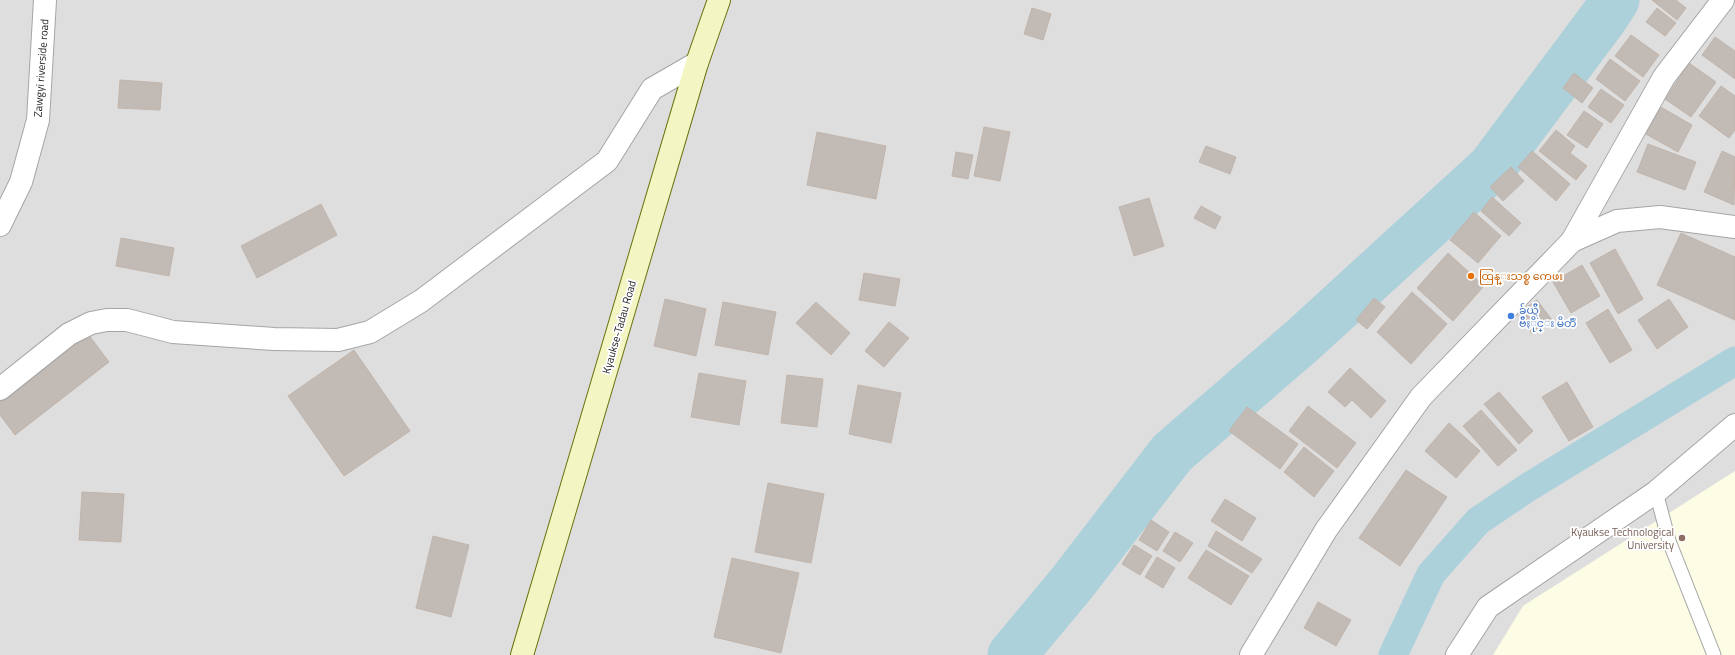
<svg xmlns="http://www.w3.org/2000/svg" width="1735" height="655" font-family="'Titillium Web','Noto Sans Myanmar',sans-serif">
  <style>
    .residential { fill: #dfdede }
    .education { fill: #fdfde5 }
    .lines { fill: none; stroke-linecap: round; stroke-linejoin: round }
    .canal { stroke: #add1db; stroke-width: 29 }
    .river { stroke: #add1db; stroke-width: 49 }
    .building { fill: #c1bab5; stroke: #c1b5ac }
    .service-casing { stroke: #a5a5a5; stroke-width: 15 }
    .minor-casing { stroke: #a5a5a5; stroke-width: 24 }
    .tertiary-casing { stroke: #a5a5a5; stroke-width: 24 }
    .secondary-casing { stroke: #69730e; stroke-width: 24 }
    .service { stroke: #fff; stroke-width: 13 }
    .minor { stroke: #fff; stroke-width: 22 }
    .tertiary { stroke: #fff; stroke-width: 22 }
    .secondary { stroke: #f3f5c2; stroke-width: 22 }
    .food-dot { fill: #e8710a; stroke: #fff; stroke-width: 1.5 }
    .shop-dot { fill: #3f7fe0; stroke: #fff; stroke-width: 1.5 }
    .education-dot { fill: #8d6e63; stroke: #fff; stroke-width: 1.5 }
    .labels { text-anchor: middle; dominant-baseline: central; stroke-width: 3.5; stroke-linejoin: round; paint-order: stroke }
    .street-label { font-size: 11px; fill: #212121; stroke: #fff }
    .food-label { font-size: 11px; fill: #c56008; stroke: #fff; text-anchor: start }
    .shop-label { font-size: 11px; fill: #366cbe; stroke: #fff; text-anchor: start }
    .education-label { font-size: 11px; fill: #785e54; stroke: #fff; text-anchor: end }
  </style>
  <rect width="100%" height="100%" fill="#f1eee9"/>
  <path class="residential" d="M0,0h1735v655h-1735z"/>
  <path class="education" d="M1735,471v184h-242l30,-49z"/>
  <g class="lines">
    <path class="canal" d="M1393,655l38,-81 47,-53 52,-35 205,-125"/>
    <path class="river" d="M1012,655l60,-72 100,-130 131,-113 189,-173 112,-150 11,-17"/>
  </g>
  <path class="building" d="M1652,0h24l10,8 -9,12z
    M1032,8l19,6 -8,26 -19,-6z
    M1657,8l19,15 -11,13 -19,-14z
    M1631,35l28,20 -16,22 -28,-21z
    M1715,37l20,14v28l-33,-24z
    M1610,59l30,22 -15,20 -29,-22z
    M1689,63l27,19 -25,35 -26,-18z
    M1574,73l19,15 -11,15 -19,-15z
    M120,80l42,3 -2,27 -42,-2z
    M1721,86l14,10v34l-6,8 -30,-22z
    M1601,89l23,16 -13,18 -23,-16z
    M1659,106l33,19 -14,27 -34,-19z
    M1584,111l19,13 -16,24 -20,-13z
    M984,127l26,5 -10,49 -26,-5z
    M1556,130l19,16 -5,7 17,13 -11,14 -37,-29z
    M817,132l69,14 -10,53 -69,-14z
    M1648,144l48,18 -11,28 -48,-18z
    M1206,146l30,11 -6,17 -31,-12z
    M1532,151l38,33 -14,17 -38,-34z
    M1722,151l13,6 -1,48 -30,-13z
    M956,152l17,3 -5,24 -16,-3z
    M1511,167l13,14 -21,20 -13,-14z
    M1492,197l29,26 -12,13 -28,-25z
    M1149,198l15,48 -30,10 -15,-49z
    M321,204l16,31 -80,43 -16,-32z
    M1201,206l20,11 -6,12 -21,-11z
    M1474,212l27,24 -23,27 -28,-23z
    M1681,233l54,24v63l-78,-35z
    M121,238l53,10 -5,28 -53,-10z
    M1615,249l28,50 -25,15 -28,-51z
    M1448,253l36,33 -31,35 -36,-33z
    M1582,265l18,31 -29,17 -18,-31z
    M864,273l36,6 -5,27 -36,-6z
    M1412,292l35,32 -36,40 -34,-32z
    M1374,298l11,9 -18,22 -11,-9z
    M665,299l41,10 -10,47 -42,-10z
    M1669,299l19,28 -31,22 -19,-29z
    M1537,300l15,20 -20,14 -14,-21z
    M723,302l53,10 -8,43 -53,-10z
    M816,302l34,31 -19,22 -35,-32z
    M1608,309l24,41 -22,13 -24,-40z
    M889,322l20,16 -25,29 -19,-16z
    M88,334l21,28 -94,73 -15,-20v-13z
    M354,350l56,81 -66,45 -56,-80z
    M1350,368l36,33 -15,17 -19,-18 -7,7 -17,-15z
    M699,373l47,8 -7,44 -48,-8z
    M787,375l36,4 -6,48 -36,-4z
    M1567,382l26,45 -24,14 -27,-44z
    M858,385l43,8 -10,50 -42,-9z
    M1499,392l34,39 -14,13 -35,-40z
    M1308,406l48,37 -19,25 -48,-37z
    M1247,407l51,37 -18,25 -51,-38z
    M1481,410l36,40 -19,16 -35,-40z
    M1449,423l31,28 -24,27 -31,-27z
    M1304,447l30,24 -20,26 -30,-25z
    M1406,470l41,27 -47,69 -41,-28z
    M768,483l56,11 -13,69 -56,-11z
    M82,492l42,2 -3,48 -42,-2z
    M1225,499l31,19 -14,23 -31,-20z
    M1151,520l18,12 -12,19 -18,-11z
    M1216,531l46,28 -10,14 -44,-27z
    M1175,532l18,11 -13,19 -17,-11z
    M433,536l36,9 -18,72 -35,-9z
    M1134,545l18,11 -12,19 -18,-11z
    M1206,550l43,26 -18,29 -43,-27z
    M1157,557l18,11 -12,20 -18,-11z
    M732,558l67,15 -18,80 -67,-16z
    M1318,602l33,18 -15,26 -32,-18z"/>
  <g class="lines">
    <g class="service-casing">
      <path id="service" d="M1656,492l13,49 45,114"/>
    </g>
    <g class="minor-casing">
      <path id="minor" d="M0,225l21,-43 17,-62 7,-120
        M1572,241l92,-164 59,-77
        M0,389l69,-55 22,-11 16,-3h20l46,12 101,7 64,1 32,-8 51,-31 186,-140 45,-72 45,-26
        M1457,655l31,-48 168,-115 79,-67"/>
    </g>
    <g class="tertiary-casing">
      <path id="tertiary" d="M1251,655l75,-125 95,-133 151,-156 45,-20 43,-4 75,10"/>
    </g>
    <g class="secondary-casing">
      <path id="secondary" d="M522,655l175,-592 22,-63"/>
    </g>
    <use href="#service" class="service"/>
    <use href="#minor" class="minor"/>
    <use href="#tertiary" class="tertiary"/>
    <use href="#secondary" class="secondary"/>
  </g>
  <circle class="food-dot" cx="1471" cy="276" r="4"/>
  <circle class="shop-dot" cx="1511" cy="316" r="4"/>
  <circle class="education-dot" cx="1682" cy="538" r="4"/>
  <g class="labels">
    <g class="street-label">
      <text transform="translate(41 68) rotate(-86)">Zawgyi riverside road</text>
      <text transform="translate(619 327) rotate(-74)">Kyaukse-Tadau Road</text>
    </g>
    <g class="food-label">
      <text x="1479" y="276">ထြန္းသစ္စ ကေဖး</text>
    </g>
    <g class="shop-label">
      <text x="1519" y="310">ခ်ယ္ရီ<tspan x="1519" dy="13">ဗီႏိုင္း မိတၱဴ</tspan></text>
    </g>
    <g class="education-label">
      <text x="1674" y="532">Kyaukse Technological<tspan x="1674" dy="13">University</tspan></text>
    </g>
  </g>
</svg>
